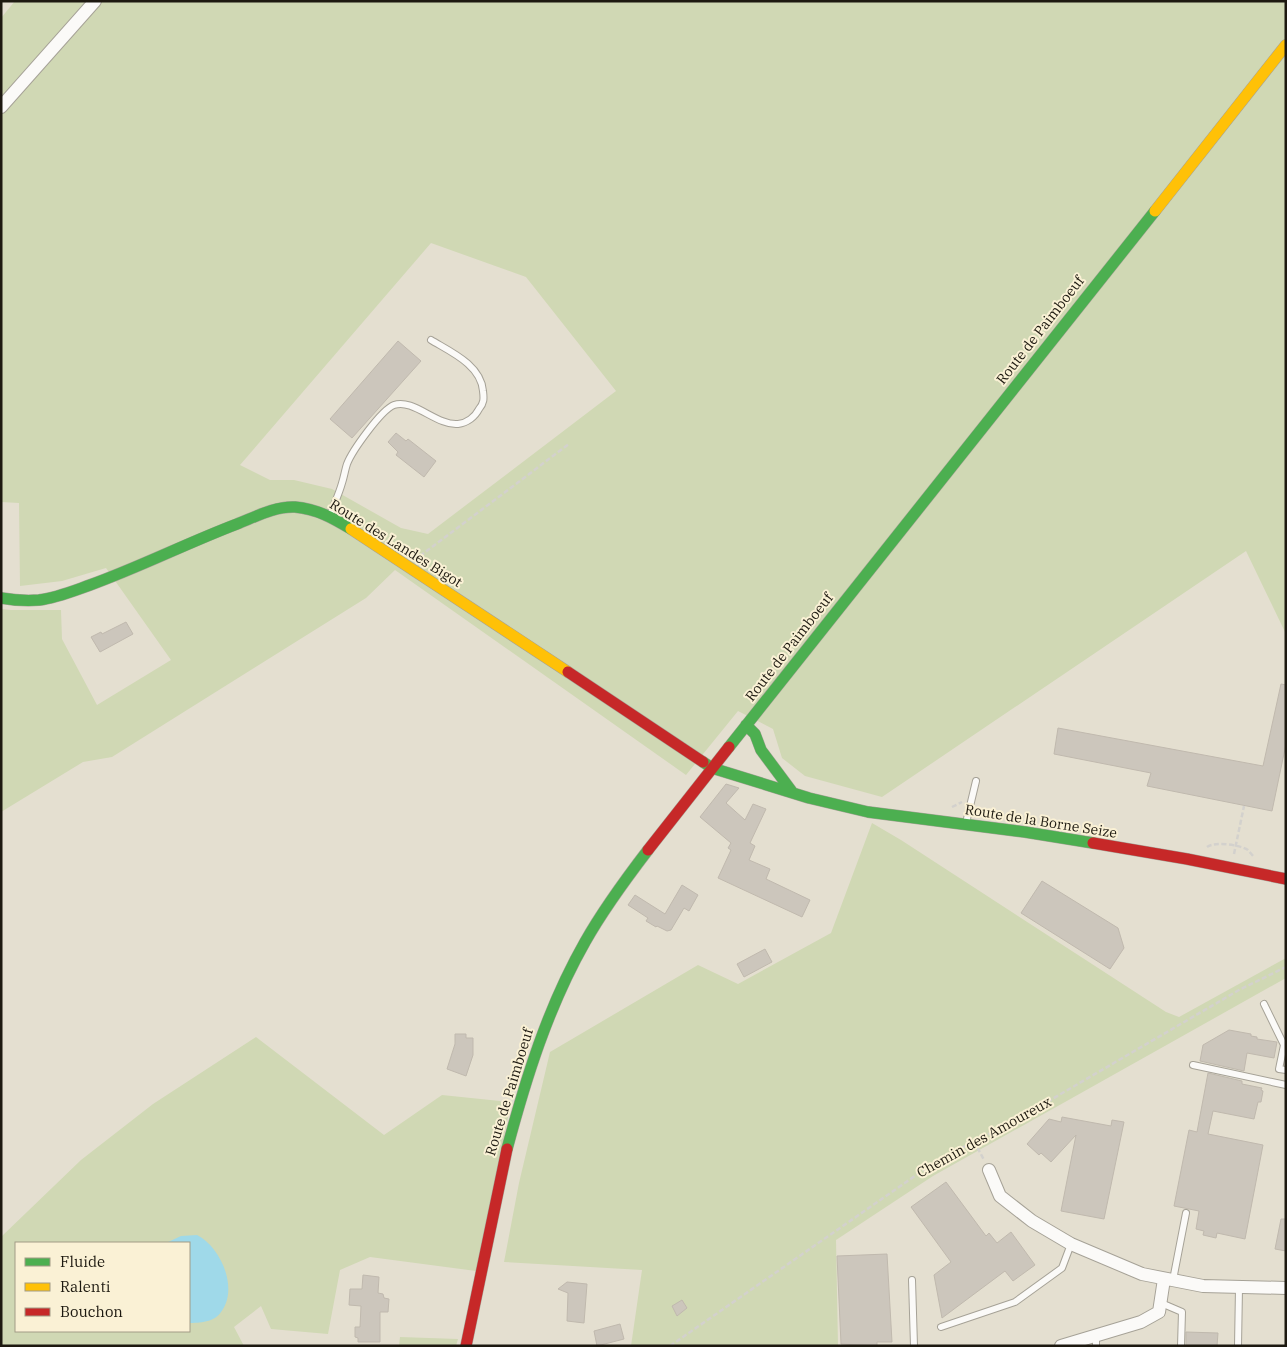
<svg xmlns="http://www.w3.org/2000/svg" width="1287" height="1347" font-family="'IBM Plex Serif',serif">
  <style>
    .green { fill: #d0d8b4; fill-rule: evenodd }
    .water { fill: #9fd9e9 }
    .building { fill: #ccc6bc; stroke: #c0b9ae }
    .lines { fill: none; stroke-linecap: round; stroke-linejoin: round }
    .lane-casing { stroke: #a6a297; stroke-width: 8 }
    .street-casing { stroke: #a6a297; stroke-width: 14 }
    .fast-casing { stroke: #a6a297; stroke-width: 12 }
    .slow-casing { stroke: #a6a297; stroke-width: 12 }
    .jam-casing { stroke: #a6a297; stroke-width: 12 }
    .path { stroke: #d3d1cd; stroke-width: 2.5; stroke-dasharray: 5 2.5; stroke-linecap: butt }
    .lane { stroke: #fbfaf8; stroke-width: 6 }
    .street { stroke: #fbfaf8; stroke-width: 12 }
    .fast { stroke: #4caf50; stroke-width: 11 }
    .slow { stroke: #ffc107; stroke-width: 11 }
    .jam { stroke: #c62828; stroke-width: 11 }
    .labels { text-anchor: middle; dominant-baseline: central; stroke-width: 4; stroke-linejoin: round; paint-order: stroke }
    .street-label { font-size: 14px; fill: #1d1910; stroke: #faf1d5 }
  </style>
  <rect width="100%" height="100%" fill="#e4dfd0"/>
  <path class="green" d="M15,1h1271v633l-40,-83 -364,246 -77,-21 -23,-18 -9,-29 -35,-18 -52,64 -291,-205 -29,28 -254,159 -29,5 -82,50v-203l10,1h50l1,29 35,66 74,-45 -65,-92 -44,13 -42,5 -1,-83 -18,-1v-484zM431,243l95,34 90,114 -188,143 -27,-6 -69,-39 -38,-9h-24l-30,-15z
    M872,823l29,17 265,172 13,5 107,-59v20l-353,198 -97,64 2,106h-207l11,-76 -138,-8 15,-79 31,-131 148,-87 40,19 93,-51z
    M256,1037l128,98 58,-40 58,6 10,7 -34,163 -106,-14 -30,13 -12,64 -57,-5 -10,-23 -27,21 10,19h-243v-109l80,-77 72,-56zM16,1243h173v88h-173z
    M400,1337l58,2 -2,7h-57z"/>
  <path class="water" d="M197,1235c24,12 42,54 24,77 -6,10 -22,11 -32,11v-80h-23l15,-7z"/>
  <path class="building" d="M398,341l23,20 -69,77 -22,-19z
    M396,433l10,8 2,-2 28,22 -12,16 -28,-22 2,-3 -10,-10z
    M126,622l7,12 -33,18 -9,-15 10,-5 1,2z
    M1281,684l5,1v59l-14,67 -125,-25 4,-13 -97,-19 4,-26 205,38z
    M726,784l13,4 -13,15 19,17 8,-16 13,5 -16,34 5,3 -6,14 21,9 -4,10 44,21 -8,17 -84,-39 13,-28 -3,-2 3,-5 -31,-26z
    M1042,881l76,47 6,20 -14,21 -89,-56z
    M682,885l16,10 -9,16 -5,-3 -13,22 -4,1 -10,-5 -1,1 -10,-6 2,-3 -20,-13 7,-10 30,19z
    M765,949l7,13 -28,15 -7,-13z
    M1229,1030l22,4v2l6,1v2l20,3 -3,16 -27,-5 -3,18 -44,-10 3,-16z
    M455,1034h11v4h7v17l-7,21 -19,-7 8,-25z
    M1208,1073l34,8v3l20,4 -1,2 2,1 -2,11h-3l-4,17 -41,-8 -5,23 55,11 -18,94 -28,-6 -1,5 -13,-3 1,-4 -8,-2 3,-18 -25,-5 15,-76 8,2z
    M1062,1117l49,9 1,-6 12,2 -20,97 -43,-8 15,-76 -25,27 -10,-9 -2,2 -12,-11 22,-25 12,3z
    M946,1182l40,54 3,-3 8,10 14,-11 24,33 -22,16 -8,-10 -63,47 -8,-43 17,-13 -40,-55z
    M1281,1219h5v32l-11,-2z
    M887,1254l5,88h-15v4l-36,-2 -4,-88z
    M363,1275l16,2 -1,16 5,1 1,4 5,1 -1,13h-8v30h-22v-4l-3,-1v-10h5l1,-21 -12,-1 1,-16h12z
    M567,1282l20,2 -3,39 -17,-2 1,-28 -10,-4z
    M682,1300l5,8 -10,8 -5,-10z
    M620,1324l4,15 -27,7 -3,-15z
    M1186,1332l32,1 -1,13h-31z"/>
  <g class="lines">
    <g class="lane-casing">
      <path id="lane" d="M330,515c4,-11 9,-21 12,-32 2,-6 3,-13 5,-19 5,-13 34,-54 47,-59 19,-7 43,21 64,19 9,-1 17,-7 21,-15 5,-6 5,-10 4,-18 -2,-26 -32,-39 -52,-51
        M966,823l10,-42
        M1264,1004l20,41 -5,24 7,1
        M1193,1065l93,20
        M912,1280l2,66
        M1173,1280l13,-67
        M1161,1303l21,9 -1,34
        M941,1327l74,-25 47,-34 9,-24
        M1096,1335v11
        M1238,1346l1,-58"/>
    </g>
    <g class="street-casing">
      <path id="street" d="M1,107l94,-106
        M989,1170l11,26 32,25 39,23 71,30 61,12 83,2
        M1061,1346l80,-24 18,-10 5,-33"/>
    </g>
    <g class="fast-casing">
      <path id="fast" d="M1,598c12,2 26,3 38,2 17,-2 34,-9 51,-15 50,-18 97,-42 147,-61 18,-7 38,-18 58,-17 22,2 38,11 56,22
        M746,725l9,9 6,16 32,43
        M729,747l426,-536
        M703,762l9,6 97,30 59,14 157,20 68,11
        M507,1149c19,-71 41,-142 78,-207 18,-32 40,-62 63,-92"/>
    </g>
    <g class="slow-casing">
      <path id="slow" d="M1155,211l131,-166
        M351,529l217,143"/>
    </g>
    <g class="jam-casing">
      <path id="jam" d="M568,672l135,90
        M1093,843l94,16 99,20
        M648,850l81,-103
        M466,1346l41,-197"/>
    </g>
    <path class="path" d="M420,556l149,-112
      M952,807l10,-5
      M1207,847c8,-6 33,-2 41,3 1,1 5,6 6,7
      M1234,854l10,-48
      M974,1141l10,19
      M670,1346l265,-184 88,-46 216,-126 47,-23"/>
    <use href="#lane" class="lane"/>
    <use href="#street" class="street"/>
    <use href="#fast" class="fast"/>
    <use href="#slow" class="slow"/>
    <use href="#jam" class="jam"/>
  </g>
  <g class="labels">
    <g class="street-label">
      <text transform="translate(1040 330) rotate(-52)">Route de Paimboeuf</text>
      <text transform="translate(396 543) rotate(32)">Route des Landes Bigot</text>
      <text transform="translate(789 647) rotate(-52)">Route de Paimboeuf</text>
      <text transform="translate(1041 821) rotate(9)">Route de la Borne Seize</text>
      <text transform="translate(509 1092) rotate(-73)">Route de Paimboeuf</text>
      <text transform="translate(984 1137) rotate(-29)">Chemin des Amoureux</text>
    </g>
  </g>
  <rect width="1287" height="1347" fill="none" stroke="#1d1910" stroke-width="5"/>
  <rect x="15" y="1242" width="175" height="90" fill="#faf1d5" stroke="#a29b86"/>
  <rect x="25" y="1258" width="25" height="8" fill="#4caf50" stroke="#a29b86"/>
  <text x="60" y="1267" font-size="15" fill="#1d1910">Fluide</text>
  <rect x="25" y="1283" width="25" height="8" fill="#ffc107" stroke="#a29b86"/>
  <text x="60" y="1292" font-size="15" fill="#1d1910">Ralenti</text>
  <rect x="25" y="1308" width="25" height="8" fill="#c62828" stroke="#a29b86"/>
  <text x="60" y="1317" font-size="15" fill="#1d1910">Bouchon</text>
</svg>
